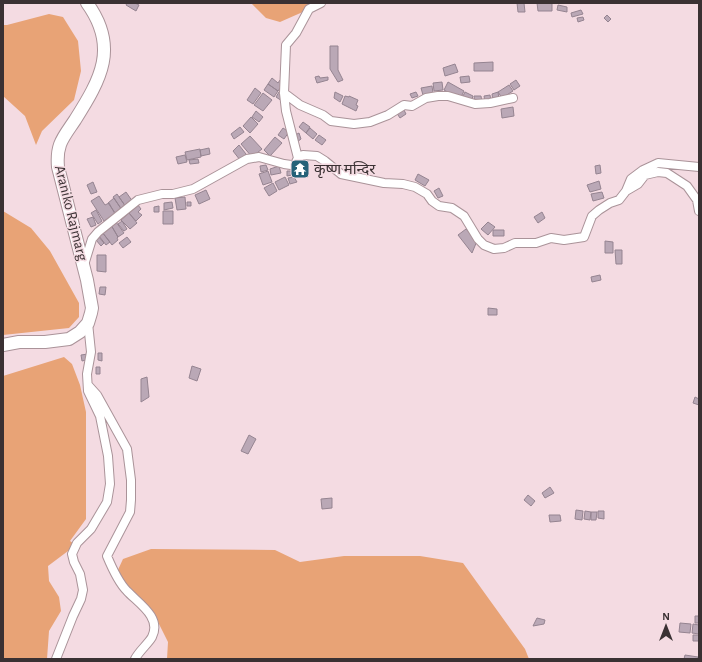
<svg xmlns="http://www.w3.org/2000/svg" width="702" height="662" font-family="'Alegreya Sans','Noto Sans Devanagari',sans-serif">
  <style>
    .forest { fill: #e8a376 }
    .building { fill: #baa8b6; stroke: #958491 }
    .lines { fill: none; stroke-linecap: round; stroke-linejoin: round }
    .minor-casing { stroke: #aa9399; stroke-width: 10 }
    .highway-casing { stroke: #aa9399; stroke-width: 14 }
    .minor { stroke: #fff; stroke-width: 8 }
    .highway { stroke: #fff; stroke-width: 12 }
    .labels { text-anchor: middle; dominant-baseline: central; stroke-width: 3; stroke-linejoin: round; paint-order: stroke }
    .poi-label { font-size: 15px; fill: #3a3133; stroke: #f4dbe2; text-anchor: start }
    .street-label { font-size: 15px; fill: #3a3133; stroke: #f4dbe2 }
  </style>
  <rect width="100%" height="100%" fill="#f4dbe2"/>
  <path class="forest" d="M251,3h60l-6,8 -25,11 -14,-4z
    M49,14l14,3 15,24 3,30 -7,29 -32,31 -6,14 -11,-29 -22,-20v-71h4z
    M3,211l28,17 19,23 29,52v14l-10,11 -66,7z
    M64,357l8,7 8,21 6,27v107l-16,22 6,4 -28,21 1,15 10,16 2,14 -12,20 -2,28h-44v-283z
    M151,549l124,1 25,12 44,-6h76l43,7 62,86 4,10h-362l1,-17 -13,-26 -32,-29 -6,-15 6,-13z"/>
  <path class="building" d="M127,3h8l4,2 -3,6 -10,-6z
    M517,3h7l1,9h-7z
    M537,3h15v8h-14z
    M558,5l9,2v5l-10,-2z
    M581,10l2,4 -11,3 -1,-4z
    M607,15l4,4 -3,3 -4,-4z
    M583,17l1,3 -6,2 -1,-4z
    M330,46h8v24l5,10 -5,2 -8,-13z
    M493,62v9h-19v-8z
    M455,64l3,8 -13,4 -2,-8z
    M319,76l1,2 8,-1v3l-11,3 -2,-6z
    M469,76l1,6 -9,1 -1,-6z
    M272,78l6,5 2,-3 4,3 -6,8 -10,-7z
    M516,80l4,6 -6,4 -4,-6z
    M442,82l1,8 -9,1 -1,-8z
    M448,82l16,9 -4,8 -16,-9z
    M268,84l10,7 -4,6 -10,-7z
    M509,85l4,6 -11,7 -4,-6z
    M432,86l1,7 -10,2 -2,-7z
    M255,88l6,5 -8,11 -6,-4z
    M279,92l6,4 -3,5 -6,-4z
    M335,92l8,4 -3,6 -6,-4z
    M416,92l2,4 -6,2 -2,-4z
    M465,92l8,4 -2,6 -9,-4z
    M498,92l1,7 -6,2 -1,-7z
    M263,93l9,7 -9,11 -9,-6z
    M490,95l1,6 -6,1 -1,-6z
    M345,96l4,1v-1l9,4 -2,5 2,1 -2,5 -14,-7z
    M474,96h7l1,6 -7,1z
    M513,107l1,9 -12,2 -1,-9z
    M403,108l3,6 -6,4 -4,-6z
    M256,111l7,6 -4,5 -7,-5z
    M251,117l7,7 -8,9 -7,-7z
    M303,122l7,5 -4,6 -7,-6z
    M240,127l4,5 -10,7 -3,-5z
    M283,128l6,4 -5,7 -6,-4z
    M310,128l7,6 -4,5 -7,-6z
    M299,133l2,6 -4,3 -2,-7z
    M319,135l7,5 -4,5 -7,-5z
    M250,136l12,13 -10,8 -11,-13z
    M275,137l7,6 -12,13 -6,-6z
    M239,145l7,9 -6,6 -7,-9z
    M209,148l1,6 -9,2 -1,-6z
    M200,149l1,8 -14,3 -2,-8z
    M185,155l2,7 -9,2 -2,-7z
    M198,159l1,4 -9,1 -1,-4z
    M266,165l2,5 -7,2 -1,-6z
    M600,165l1,8 -5,1 -1,-8z
    M279,166l2,7 -10,2 -1,-6z
    M268,171l4,11 -9,3 -4,-11z
    M287,171h5v4l-5,1z
    M418,174l11,6 -4,6 -10,-6z
    M285,177l4,8 -10,5 -4,-8z
    M294,177l3,5 -7,2 -2,-6z
    M599,181l2,8 -11,3 -3,-7z
    M93,182l4,10 -6,2 -4,-9z
    M273,183l4,8 -8,5 -5,-8z
    M439,188l4,8 -5,2 -4,-7z
    M206,190l4,9 -11,5 -4,-9z
    M126,192l7,10 -7,5 -7,-10z
    M602,192l2,6 -11,3 -2,-7z
    M117,194l9,13 -4,3 -9,-13z
    M99,196l6,9 4,-2 6,11 -11,7 -13,-20z
    M185,197l1,12 -9,1 -2,-12z
    M114,198l8,12 -6,4 -8,-11z
    M172,202l1,6 -9,2v-7z
    M187,202h4v4h-4z
    M138,205l3,4 -3,3 4,3 -6,6 -7,-8z
    M159,206v6h-5v-5z
    M96,210l6,11 -4,3 -7,-11z
    M163,211h10v13h-10z
    M542,212l3,6 -7,5 -4,-6z
    M129,213l8,10 -7,6 -9,-9z
    M93,217l3,8 -5,2 -4,-8z
    M122,221l5,8 -3,2 -6,-7z
    M116,222l8,11 -6,4 -7,-12z
    M488,222l7,5 -7,8 -7,-6z
    M111,225l7,12 -1,1 1,2 -6,5 -10,-13z
    M466,229l11,12 -5,12 -14,-18z
    M493,230h11v6h-11z
    M102,232l8,10 -4,3 -7,-9z
    M98,236l6,7 -3,3 -5,-6z
    M127,237l4,5 -8,6 -4,-5z
    M605,241l8,1v11h-8z
    M615,250h7v14h-6z
    M97,255h9v17l-9,-1z
    M600,275l1,5 -9,2 -1,-5z
    M100,287h6l-1,8 -6,-1z
    M488,308l9,1v6h-9z
    M98,353h4v8l-4,-1z
    M88,354l2,5 -8,2 -1,-6z
    M192,366l9,3 -4,12 -8,-3z
    M96,367h4v7h-4z
    M147,377l2,20 -8,5v-23z
    M695,397l4,2v6l-6,-2z
    M249,435l7,4 -8,15 -7,-3z
    M550,487l4,6 -9,5 -3,-5z
    M528,495l7,6 -4,5 -7,-6z
    M332,498v10l-10,1 -1,-10z
    M576,510l7,1 -1,9 -7,-1z
    M585,511l6,1 -1,8 -6,-1z
    M598,511h6v8l-6,-1z
    M591,512h6l-1,8h-5z
    M549,515h11l1,6 -11,1z
    M695,616h4v7h-4z
    M537,618l8,2 -1,4 -11,2z
    M680,623l11,1 -1,9 -11,-1z
    M693,624l6,1v9l-7,-1z
    M693,635h6v6h-6z
    M685,655l13,2v2h-14z"/>
  <g class="lines">
    <g class="minor-casing">
      <path id="minor" d="M284,93l16,12 23,10 8,6 23,3 16,-2 18,-7 16,-10 8,1 14,-8 12,-2h10l27,8 15,-1 23,-5
        M298,158l5,-3 14,1 8,5 16,13 43,9 19,1 12,3 12,7 5,7 7,5 13,2 12,8 14,23 6,6 10,4 10,-1 11,-5h21l15,-5 13,2 20,-3 8,-21 7,-6 11,-7 9,-3 7,-9 12,-7 7,-9 13,-3 9,1 20,13 10,14 2,11
        M626,191l5,-12 12,-9 15,-7 41,4
        M84,265l8,-26 6,-7 40,-32 24,-6h11l20,-5 54,-30 12,-2 25,7 7,1 4,-1 3,-6 -12,-47 -2,-18 2,-48 10,-12 13,-24 12,-6
        M88,385l9,10 30,54 4,31v20l-1,12 -23,44c5,12 11,26 20,35 11,12 35,26 25,46 -4,7 -13,14 -17,22
        M56,659l17,-43 8,-17 2,-9 -3,-16 -6,-12 -2,-8 5,-11 14,-14 16,-27 3,-18 -2,-28 -8,-40 -12,-25 -1,-17 4,-22 -3,-29"/>
    </g>
    <g class="highway-casing">
      <path id="highway" d="M3,345l16,-3h26l24,-3 11,-7 8,-9 3,-10 1,-5 -5,-28 -29,-113c-2,-23 5,-29 17,-47 26,-41 44,-73 12,-117"/>
    </g>
    <use href="#minor" class="minor"/>
    <use href="#highway" class="highway"/>
  </g>
  <defs>
    <g id="temple-square" transform="scale(1)"><rect x="-9" y="-9" width="18" height="18" rx="4" fill="#256178" stroke="#f4dbe2"/><path d="M0-6L5-2H3V0L6.5 2.5H4V6H1.5V3h-3V6H-4V2.5H-6.5L-3 0V-2H-5Z" fill="#fff"/></g>
  </defs>
  <g fill-rule="evenodd">
    <use href="#temple-square" x="300" y="169"/>
  </g>
  <g class="labels">
    <g class="poi-label">
      <text x="314" y="169">कृष्ण मन्दिर</text>
    </g>
    <g class="street-label">
      <text transform="translate(71 213) rotate(76)">Araniko Rajmarg</text>
    </g>
  </g>
  <rect width="702" height="662" fill="none" stroke="#3a3133" stroke-width="8"/>
  <g transform="translate(666 626)" stroke="#f4dbe2" stroke-width="3" paint-order="stroke">
  <path d="M0-3L7 15L0 10L-7 15Z" fill="#3a3133"/>
  <text y="-6" font-size="11" font-weight="bold" text-anchor="middle" fill="#3a3133">N</text>
  </g>
</svg>
